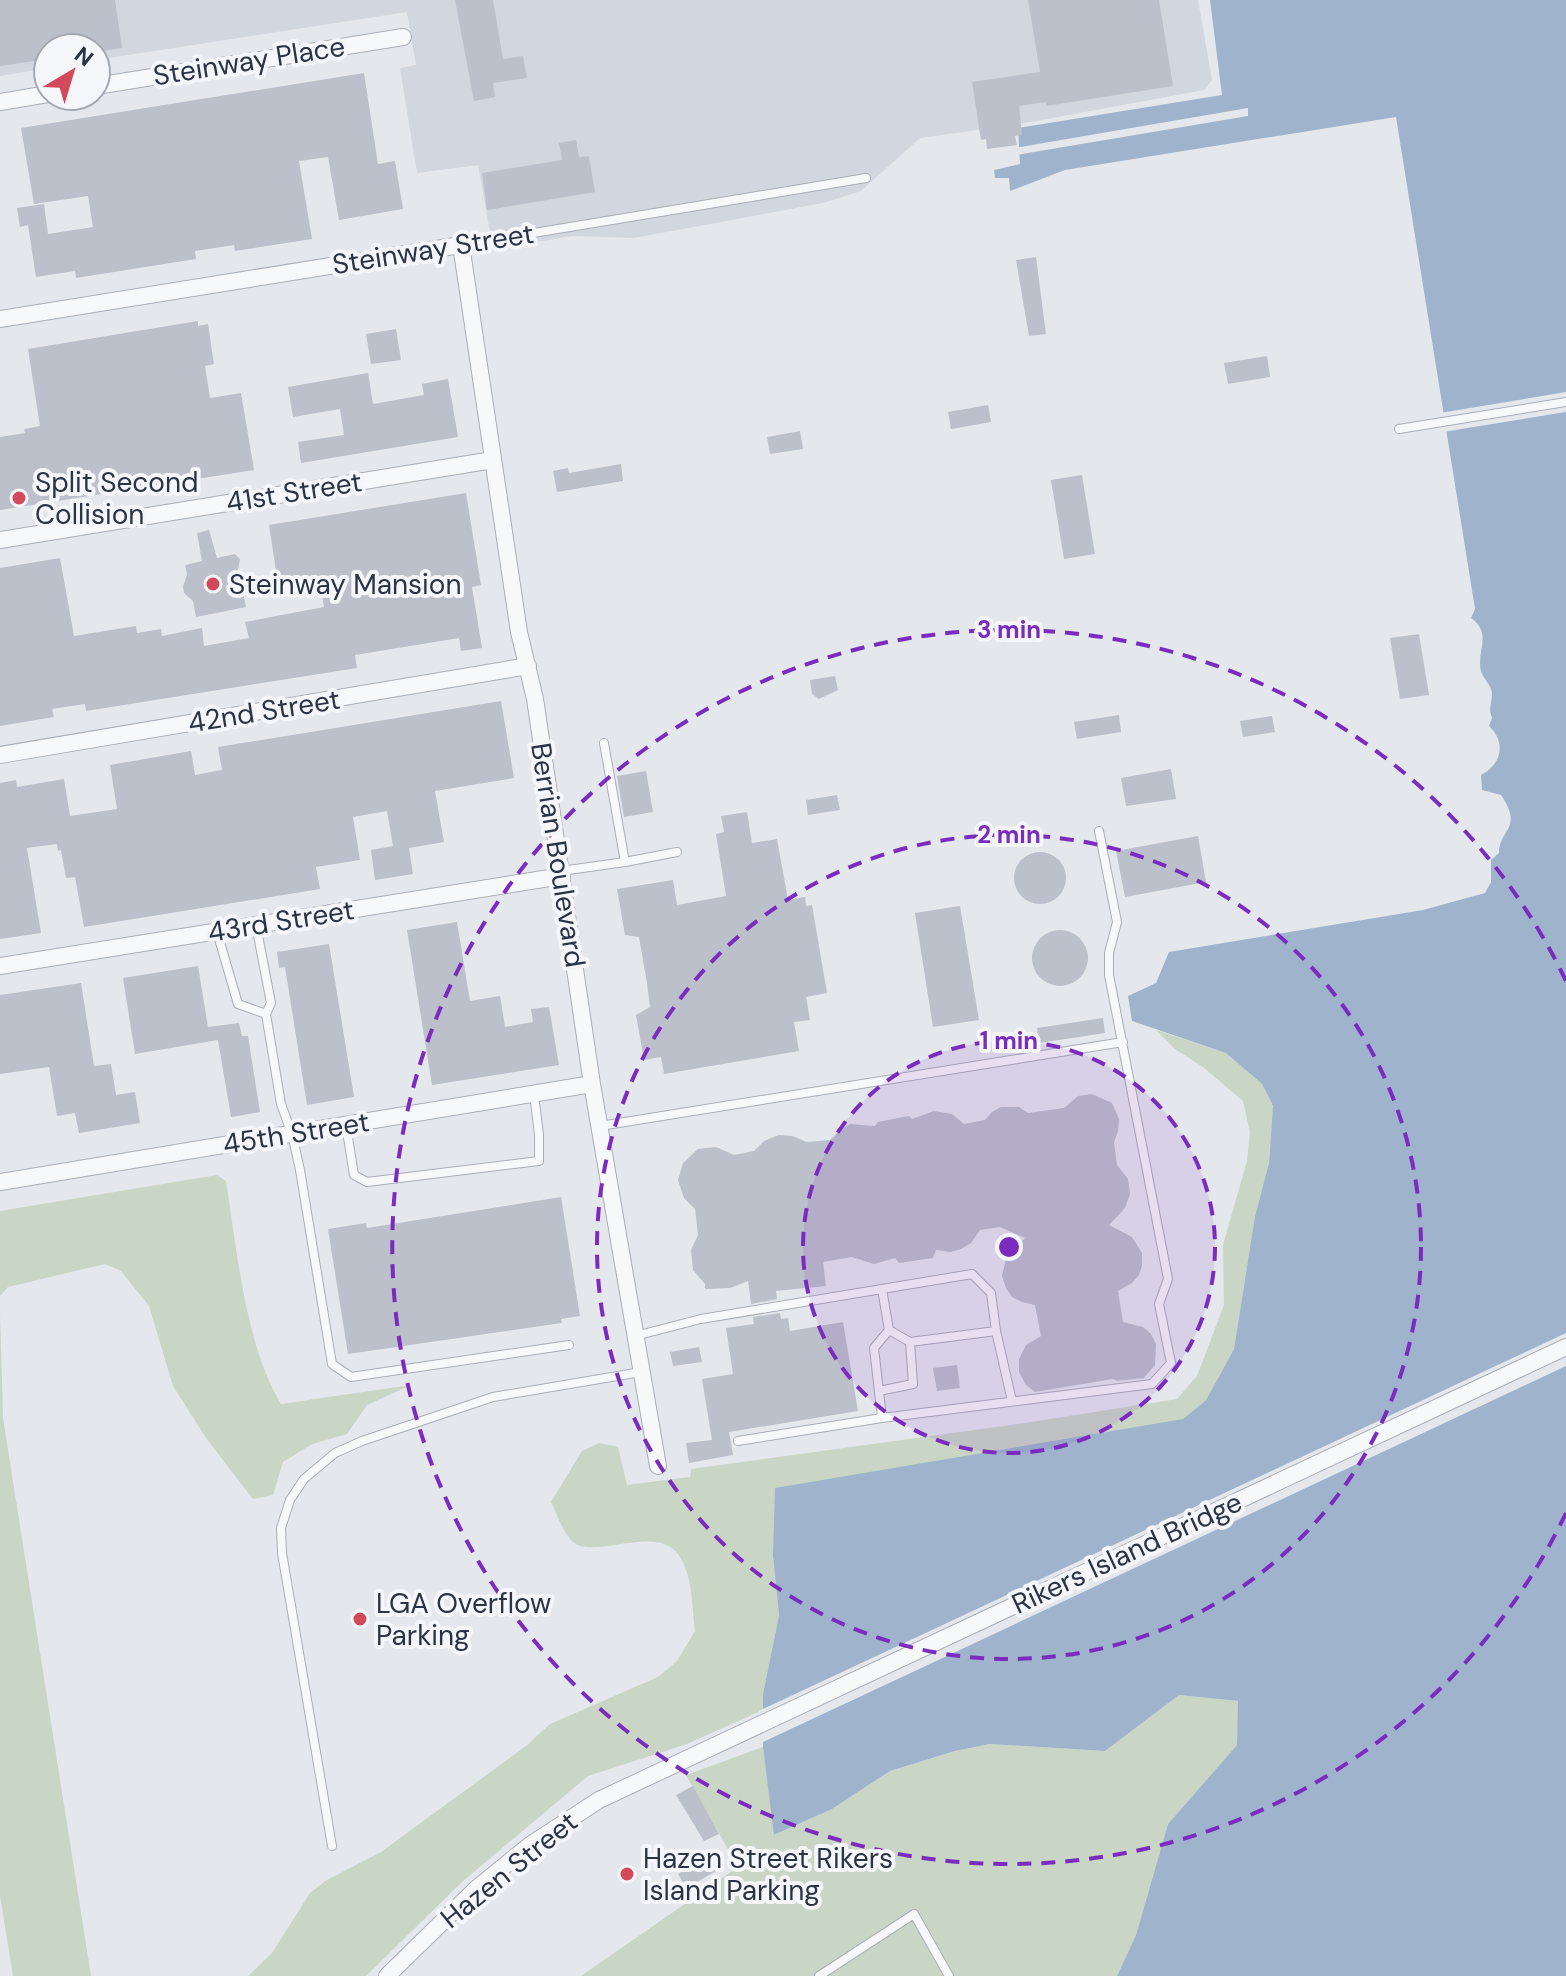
<svg xmlns="http://www.w3.org/2000/svg" width="1566" height="1976" font-family="'DM Sans',sans-serif">
  <style>
    .built { fill: #d2d6de }
    .green { fill: #c9d6c5 }
    .water { fill: #9fb4cc }
    .pier { fill: #e4e7ec }
    .building { fill: #bbc0ca }
    .lines { fill: none; stroke-linecap: round; stroke-linejoin: round }
    .service-casing { stroke: #a9aeb7; stroke-width: 10 }
    .minor-casing { stroke: #a9aeb7; stroke-width: 18 }
    .service { stroke: #f7f8fa; stroke-width: 8 }
    .minor { stroke: #f7f8fa; stroke-width: 16 }
    .ring { fill: none; stroke: #7b2cbf; stroke-width: 4; stroke-dasharray: 14 10 }
    .poi-dot { fill: #d1495b; stroke: #f4f6f9; stroke-width: 3 }
    .labels { text-anchor: middle; dominant-baseline: central; stroke-width: 8; stroke-linejoin: round; paint-order: stroke }
    .street-label { font-size: 28px; fill: #2b3445; stroke: #f4f6f9 }
    .poi-label { font-size: 28px; fill: #2b3445; stroke: #f4f6f9; text-anchor: start }
    .centre { fill: #7b2cbf; stroke: #f4f6f9; stroke-width: 4 }
    .ring-label { font-size: 24px; text-anchor: middle; font-weight: bold; fill: #7b2cbf; stroke: #f4f6f9; stroke-width: 8; stroke-linejoin: round; paint-order: stroke }
  </style>
  <rect width="100%" height="100%" fill="#e4e7ec"/>
  <path class="built" d="M0,0h1198l14,80 -8,10 -190,35 -94,13 -59,53 -38,12 -189,35 -61,-2 -80,13 -15,-84 -61,8 -17,-105 16,-3 -9,-53 -311,48v-12h-48v20l-48,8z"/>
  <path class="green" d="M1156,1030l70,23 36,31 11,23 -4,56 -14,53 -21,133 -28,51 -23,19 -410,137 6,59 -16,79v16l-76,34 -99,32 -126,106 -96,94h-118l24,-23 38,-60 15,-12 56,-29 145,-106 24,-22 108,-47 19,-16 18,-30c-3,-23 -2,-59 -18,-78 -23,-29 -87,9 -106,-13 -9,-10 -14,-26 -20,-38l31,-51 17,-8 19,4 9,38 63,-8 1,-8 334,-46 152,-24 20,-23 27,-71 -1,-60 24,-84 3,-29 -7,-31 -40,-34 -28,-18z
    M217,1175l9,6c11,69 19,163 55,223l130,-19 -44,20 -20,29 -35,10 -29,18 -10,33 -20,4 -47,-61 -33,-52 -24,-80 -28,-35 -16,-7 -97,23 -8,9v-85z
    M0,1312l3,106 88,558h-78l-13,-80z
    M1179,1695l60,6 -2,44 -69,79 -32,111 -19,41h-536l157,-109 -52,-92 77,-28 12,88 57,-26 58,-38 65,-20 35,-7 115,7z"/>
  <path class="water" d="M1210,0h356v1976h-449l19,-41 32,-111 69,-79 1,-44 -59,-6 -74,56 -115,-7 -35,7 -65,20 -58,38 -58,26 -11,-88v-53l16,-79 -6,-59 2,-68 408,-69 23,-19 28,-51 21,-133 14,-53 4,-57 -11,-22 -36,-31 -94,-32 -4,-25 28,-13 13,-31 254,-42 62,-17 6,-11v-22l8,-7c0,-24 25,-24 2,-58l-19,-5 -1,-15c20,-10 26,-32 8,-49l3,-8c-4,-9 0,-15 0,-25 -1,-9 -9,-14 -11,-22 -5,-21 12,-37 -10,-53l4,-9 -79,-492 -331,53 -55,21 -1,-13h-14l-1,-8 26,-6 -2,-36 204,-33z"/>
  <path class="pier" d="M1248,108v8l-232,39 -1,-7z
    M1566,392v20l-123,20 -3,-19z
    M1566,1333v33l-807,378v-33z"/>
  <path class="building" d="M0,0h115l7,48 -26,4v-4h-48v11l-48,7z
    M455,0h38l10,59 20,-3 4,22 -34,5 2,14 -21,4z
    M1028,0h131l14,86 -127,20v-4l-27,4 3,29 -7,1 2,9 -30,4 -1,-10 -5,1 -9,-58 68,-10z
    M364,73l14,91 17,-3 8,48 -64,11 -11,-63 -29,4 13,78 -77,12 -1,-6 -39,6 1,8 -120,19 -1,-7 -39,6 -8,-52 -8,2 -3,-19 27,-4 4,30 45,-7 -5,-31 -54,8 -13,-76z
    M576,140l3,17 10,-1 6,36 -108,18 -5,-37 80,-13 -3,-17z
    M1036,257l10,77 -17,2 -13,-76z
    M198,321v5l10,-2 6,40 -9,2 5,32 31,-5 13,77 -254,40v-73l25,-4 -1,-4 16,-3 -12,-77z
    M396,329l5,31 -30,4 -5,-30z
    M1267,356l3,21 -42,7 -4,-21z
    M368,373l5,31 51,-9 -2,-11 26,-5 10,58 -157,26 -3,-21 46,-7 -4,-26 -47,8 -5,-30z
    M988,405l3,17 -40,7 -3,-17z
    M800,431l3,18 -33,5 -3,-17z
    M621,464l2,17 -66,11 -4,-21 15,-3 1,5z
    M1082,475l13,79 -31,5 -13,-79z
    M466,493l15,92 -9,2 10,61 -21,3 -2,-13 -104,17 2,13 -271,43 -1,-7 -33,5 2,8 -54,9v-158l60,-10 14,78 62,-10 1,7 24,-4 1,7 40,-8 2,18 45,-8 -4,-16 79,-15 -5,-31 -41,8 -9,-59z
    M209,530l8,28 18,-4 5,5 -2,11 8,37 -50,10 -3,-16 -9,-8 -1,-6 4,-13 -2,-9 17,-4 -5,-28z
    M1419,634l10,61 -29,4 -10,-61z
    M835,676l3,14 -19,9 -7,-5 -2,-14z
    M501,701l13,77 -79,13 9,51 -35,6 4,26 -38,6 -4,-30 22,-4 -6,-35 -34,6 7,43 -44,7 4,22 -236,38 -9,-50 -9,1 -5,-28 -3,1 -1,-7 -30,4 14,85 -41,6v-156l16,-3 1,7 47,-8 6,37 47,-7 -7,-44 81,-14 4,24 27,-5 -4,-23z
    M1119,715l2,17 -44,7 -3,-17z
    M1272,716l3,16 -32,5 -3,-16z
    M1171,769l5,30 -50,7 -5,-28z
    M646,771l7,41 -29,5 -7,-41z
    M837,795l3,15 -32,5 -2,-15z
    M747,812l5,31 25,-4 11,61 17,-3 1,9 6,-1 15,88 -21,4 4,23 -16,2 5,29 -135,23 -3,-17 -17,3 -8,-45 14,-8 -3,-24 -8,-46 -14,-2 -8,-46 56,-9 4,25 49,-9 -10,-62 8,-2 -3,-16z
    M1198,836l8,46 -81,15 -9,-46z
    M1014 878a26 26 0 1 1 52 0a26 26 0 1 1-52 0Z
    M960,906l19,114 -46,7 -18,-114z
    M457,922l13,79 30,-5 5,31 28,-5 -2,-13 18,-2 10,58 -127,20 -25,-155z
    M1032 958a28 28 0 1 1 56 0a28 28 0 1 1-56 0Z
    M329,944l25,153 -47,8 -22,-138 -6,1 -2,-16z
    M198,966l10,61 31,-4 3,13h6l12,76 -29,5 -13,-77 -83,14 -12,-76z
    M81,983l13,83 17,-2 5,31 19,-3 5,31 -61,10 -4,-20 -18,3 -8,-49 -49,7v-79z
    M1103,1018l2,15 -66,10 -2,-15z
    M1092,1094l20,9 7,16 -1,12 -4,11 3,23 11,14 2,15 -5,14 -16,17 23,12 10,16v13l-3,9 -7,8 -14,8 5,31 20,5 8,7 5,10 -1,21 -11,13 -27,3 -4,-2 -78,13 -9,-7 -7,-13v-13l7,-14 15,-9 -6,-31 -13,-3 -10,-5 -6,-9 -4,-12 4,-17 19,-21 -25,-11 -20,3 -9,13 -10,6 -11,3 -14,-2 -3,8 -34,5 -4,-5 -21,6 -22,-7 -29,5 3,24 -50,5 1,8 -26,5 -3,-23 -18,7 -25,1v-5l-12,-14 -2,-20 7,-15 -3,-26 -11,-11 -6,-18 5,-17 15,-14 18,-2 18,8 20,-4 10,-10 15,-6 14,1 13,6 24,-2 10,-10 10,-6 25,2 3,-4 31,-6 3,3 22,-8 18,3 12,10 21,-4 7,-8 9,-5h18l9,6 36,-5 14,-12z
    M561,1197l19,119 -19,3 1,4 -214,31 -20,-125 38,-6 1,5z
    M780,1313l1,6 7,-1 2,13 53,-9 15,89 -129,21 4,23 -44,8 -3,-20 26,-3 -10,-61 31,-5 -7,-46 28,-4 -1,-7z
    M699,1347l3,15 -29,4 -3,-14z
    M957,1365l3,23 -23,3 -4,-23z
    M693,1786l26,48 -15,7 -28,-46z
    M712,1854l8,15 -34,19 -8,-14z"/>
  <g class="lines">
    <g class="service-casing">
      <path id="service" d="M461,245l405,-67
        M1399,429l167,-27
        M625,862l52,-10
        M561,871l64,-9 -21,-119
        M256,925l15,78 -5,11 15,90 11,30 8,36 32,194 19,13 218,-32
        M217,932l21,72 28,10
        M346,1125l8,50 13,7 172,-21v-26l-5,-41
        M600,1126l523,-84
        M882,1289l90,-15 19,19 5,38
        M635,1336l66,-17 181,-30 7,41 21,12 3,42 -34,7
        M910,1342l86,-11 16,70
        M882,1418l-8,-70 15,-18
        M738,1441l144,-23 270,-34 19,-21 -12,-59 9,-25 -59,-304v-22l8,-31 -18,-91
        M332,1846l-50,-293 -1,-25 9,-28 14,-21 31,-26 27,-12 131,-44 148,-25
        M819,1976l95,-62 35,62"/>
    </g>
    <g class="minor-casing">
      <path id="minor" d="M96,86l307,-49
        M0,102l48,-8
        M0,319l461,-74 58,387 16,67 57,385 66,382
        M0,540l493,-80
        M0,755l528,-89
        M0,966l562,-90
        M0,1182l592,-98
        M387,1976l89,-87 54,-44 69,-45 967,-453"/>
    </g>
    <use href="#service" class="service"/>
    <use href="#minor" class="minor"/>
  </g>
  <circle cx="1009" cy="1247" r="206" fill="#7b2cbf" fill-opacity=".12"/>
  <g class="ring">
    <circle cx="1009" cy="1247" r="206"/>
    <circle cx="1009" cy="1247" r="412"/>
    <path d="M1566 1513A617 617 0 1 1 1566 981"/>
  </g>
  <g class="poi-dot">
    <circle cx="19" cy="498" r="8"/>
    <circle cx="213" cy="584" r="8"/>
    <circle cx="360" cy="1619" r="8"/>
    <circle cx="627" cy="1874" r="8"/>
  </g>
  <g class="labels">
    <g class="street-label">
      <text transform="translate(249 61) rotate(-9)">Steinway Place</text>
      <text transform="translate(433 249) rotate(-9)">Steinway Street</text>
      <text transform="translate(294 492) rotate(-9)">41st Street</text>
      <text transform="translate(264 711) rotate(-9)">42nd Street</text>
      <text transform="translate(558 855) rotate(81)">Berrian Boulevard</text>
      <text transform="translate(281 921) rotate(-9)">43rd Street</text>
      <text transform="translate(296 1133) rotate(-9)">45th Street</text>
      <text transform="translate(1127 1553) rotate(-25)">Rikers Island Bridge</text>
      <text transform="translate(509 1870) rotate(-39)">Hazen Street</text>
    </g>
    <g class="poi-label">
      <text x="35" y="482">Split Second<tspan x="35" dy="32">Collision</tspan></text>
      <text x="229" y="584">Steinway Mansion</text>
      <text x="376" y="1603">LGA Overflow<tspan x="376" dy="32">Parking</tspan></text>
      <text x="643" y="1858">Hazen Street Rikers<tspan x="643" dy="32">Island Parking</tspan></text>
    </g>
  </g>
  <circle cx="1009" cy="1247" r="12" class="centre"/>
  <g class="ring-label">
    <text x="1009" y="638">3 min</text>
    <text x="1009" y="843">2 min</text>
    <text x="1009" y="1049">1 min</text>
  </g>
  <g transform="translate(72 72) rotate(38)"><circle r="38" fill="#f4f6f9" stroke="#a4a8b1" stroke-width="2"/>
  <path d="M0-6L14 30L0 20L-14 30Z" fill="#d1495b"/>
  <text y="-12" font-size="22" font-weight="bold" text-anchor="middle" fill="#2b3445">N</text>
  </g>
</svg>
